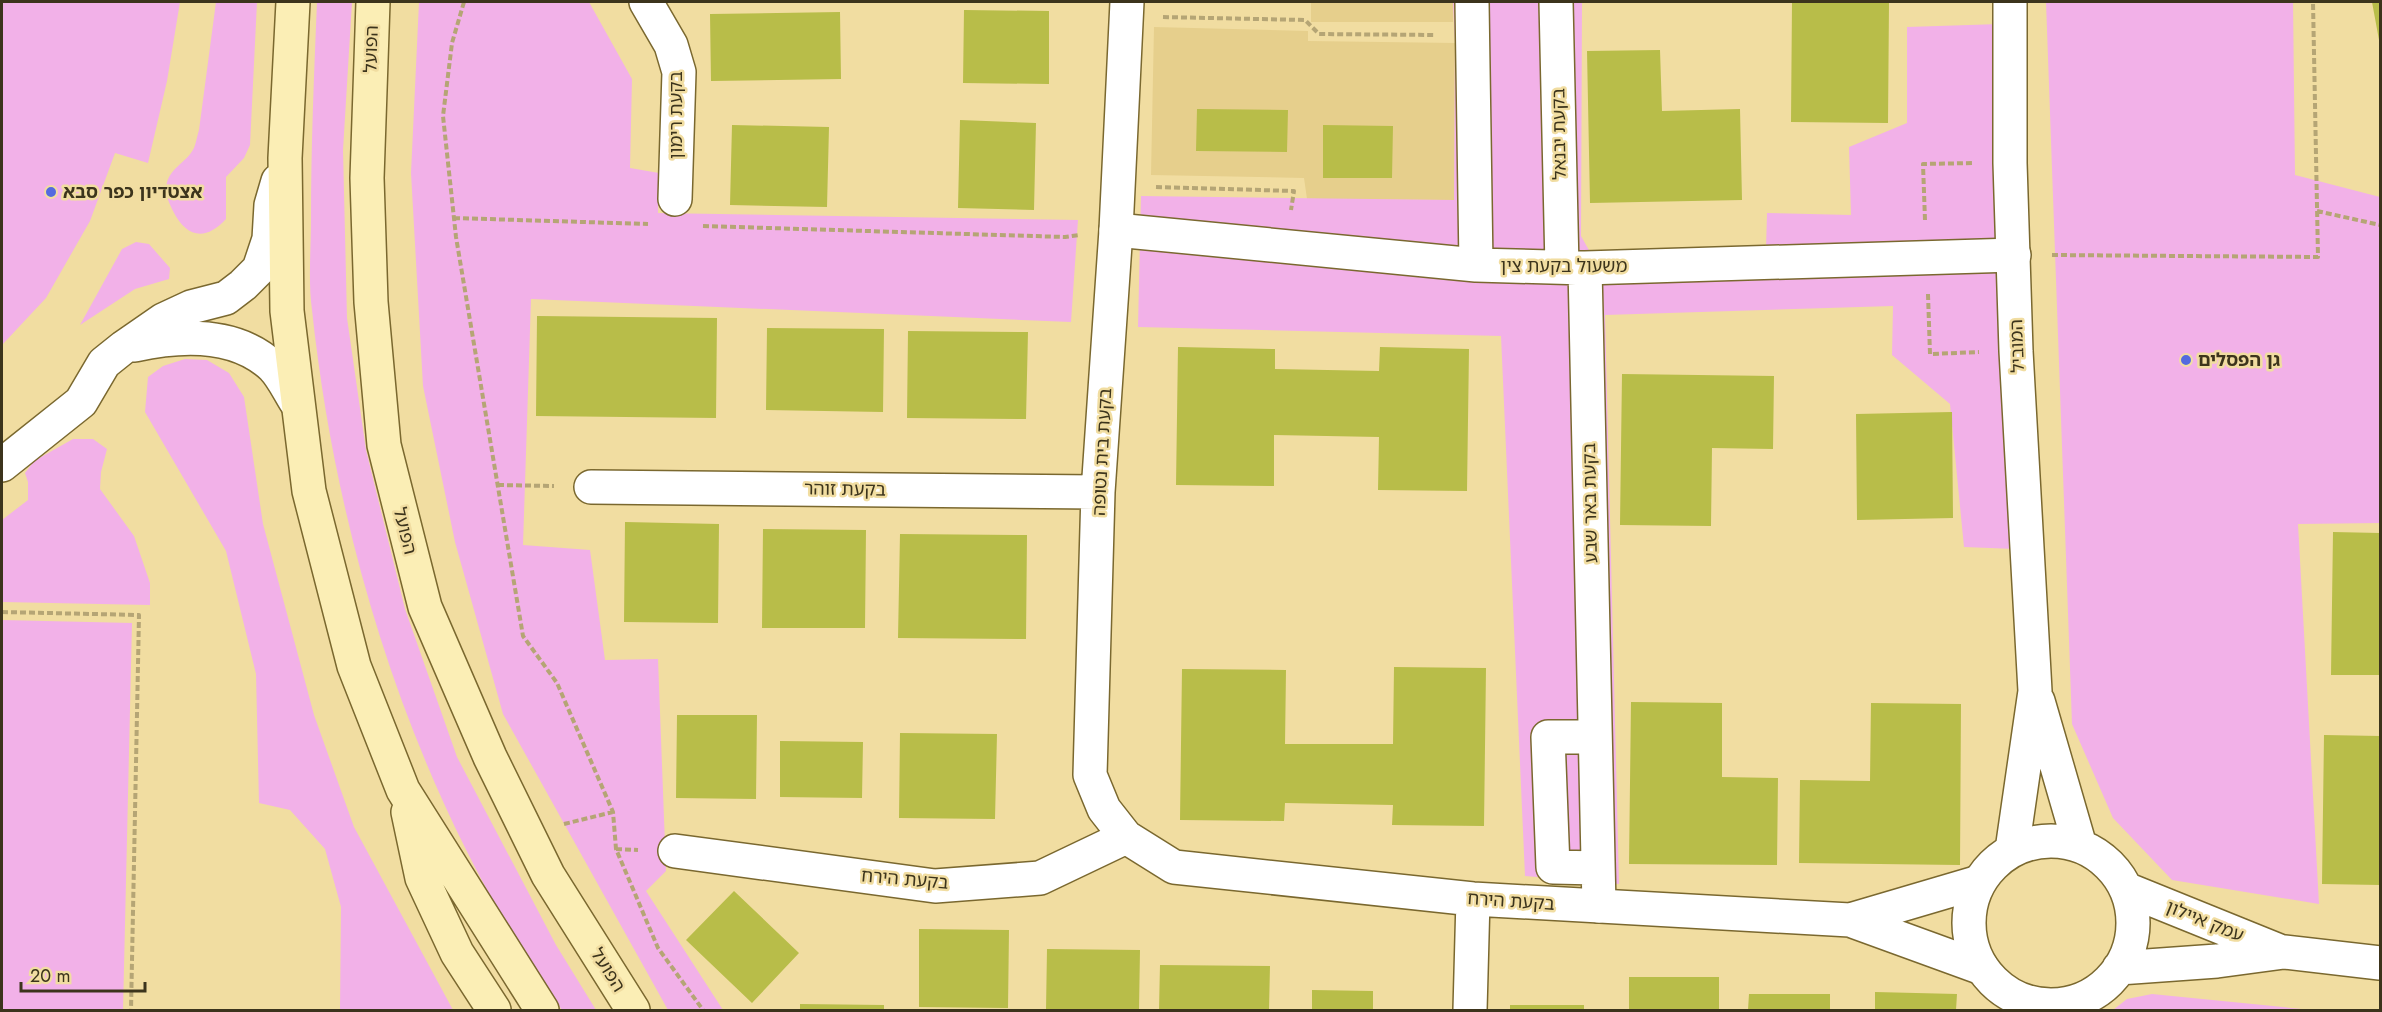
<svg xmlns="http://www.w3.org/2000/svg" width="2382" height="1012" font-family="Jost,'Noto Sans Hebrew',sans-serif">
  <style>
    .built { fill: #e6cf8c }
    .green { fill: #f2b1e8 }
    .building { fill: #b8bd49 }
    .lines { fill: none; stroke-linecap: round; stroke-linejoin: round }
    .pedestrian-casing { stroke: #7a682f; stroke-width: 36 }
    .minor-casing { stroke: #7a682f; stroke-width: 36 }
    .tertiary-casing { stroke: #7a682f; stroke-width: 36 }
    .secondary-casing { stroke: #7a682f; stroke-width: 36 }
    .path { stroke: #b5a575; stroke-width: 4; stroke-dasharray: 6 3; stroke-linecap: butt }
    .pedestrian { stroke: #fff; stroke-width: 33 }
    .minor { stroke: #fff; stroke-width: 33 }
    .tertiary { stroke: #fff; stroke-width: 33 }
    .secondary { stroke: #fbeeb5; stroke-width: 33 }
    .poi-dot { fill: #546adf; stroke: #f1dda1; stroke-width: 2 }
    .labels { text-anchor: middle; dominant-baseline: central; stroke-width: 5; stroke-linejoin: round; paint-order: stroke }
    .street-label { font-size: 18px; fill: #3c341c; stroke: #f1dda1 }
    .poi-label { font-size: 18px; font-weight: bold; fill: #3c341c; stroke: #f1dda1; text-anchor: start }
  </style>
  <rect width="100%" height="100%" fill="#f1dda1"/>
  <path class="built" d="M1311,2h142v20h-142z
    M1154,27l154,4v10l147,2 -1,157 -147,-1 -3,-21 -153,-3z"/>
  <path class="green" d="M2,2h178l-13,79 -19,82 -33,-10 -25,68 -44,77 -44,47z
    M216,2h41l-7,143 -6,13 -18,19v42c-21,23 -40,18 -53,-8 -3,-6 -7,-15 -7,-22 1,-21 20,-25 28,-41 2,-5 3,-12 5,-18z
    M317,2h35l-9,148 4,168 19,132 39,159 52,148 99,188 40,65h-34c-143,-201 -224,-456 -250,-700 -4,-29 -1,-61 -1,-90 0,-73 3,-146 6,-218z
    M419,2h170l43,77 -2,89 29,5 -1,40 420,7 -7,102 -540,-23 -8,246 67,5 15,110 53,-1 8,212 -20,20 77,119h-55l-165,-296 -48,-172 -32,-156 -12,-213z
    M1453,2h129l-1,234 9,16 176,-3 1,-36 84,2 -2,-68 58,-24v-96l93,-3 15,525 -51,-2 -14,-143 -58,-49 1,-49 -288,9 14,569 -94,-8 -24,-540 -363,-9 3,-131 313,4 1,-157z
    M2046,2h247l2,173 85,22v326l-82,1 21,380 -147,-24 -59,-62 -41,-94z
    M136,242l13,2 21,24 -1,11 -34,10 -55,36 42,-76z
    M185,359l22,1 22,13 15,24 19,127 51,191 40,112 99,183h-113l1,-103 -16,-58 -35,-39 -31,-7 -3,-129 -30,-123 -81,-139 3,-35 15,-11z
    M73,439h20l14,10 -6,23 -1,17 34,47 16,47v22l-148,-3v-82l26,-20v-18l-3,-9 9,-12z
    M2,620l130,3 -9,387h-121z
    M2152,994l160,16h-199l14,-11z"/>
  <path class="building" d="M1792,2h97l-1,121 -97,-1z
    M2372,2h8v38h-1z
    M964,10l85,1v73l-86,-1z
    M840,12l1,67 -130,2 -1,-67z
    M1660,50l2,61 78,-2 2,91 -152,3 -3,-152z
    M1197,109l91,1 -1,42 -91,-1z
    M960,120l76,3 -2,87 -76,-2z
    M732,125l97,2 -2,80 -97,-2z
    M1323,125l70,1 -1,52h-69z
    M537,316l180,2 -1,100 -180,-2z
    M767,328l117,1 -1,83 -117,-2z
    M908,331l120,1 -2,87 -119,-1z
    M1178,347l97,2v20l104,2 1,-24 89,2 -2,142 -89,-1 1,-53 -105,-2v51l-98,-1z
    M1622,374l152,2 -1,73 -61,-1 -1,78 -91,-1z
    M1952,412l1,106 -96,2 -1,-106z
    M625,522l94,2 -1,99 -94,-1z
    M763,529l103,1 -1,98h-103z
    M2333,532l47,1v142h-49z
    M900,534l127,1 -1,104 -128,-1z
    M1394,667l92,1 -2,158 -92,-1 1,-20 -108,-2 -1,18 -104,-1 2,-151 104,1 -1,74h108z
    M1631,702l91,1v74l56,1 -1,87 -148,-1z
    M1871,703l90,1 -1,161 -161,-2 1,-83 70,1z
    M677,715h80l-1,84 -80,-1z
    M900,733l97,1 -2,85 -96,-1z
    M2324,735l56,1v149l-58,-1z
    M780,741l83,1 -1,56 -82,-1z
    M734,891l65,62 -47,50 -66,-63z
    M919,929l90,1 -1,78 -89,-1z
    M1047,949l93,1 -1,60h-93z
    M1160,965l110,1 -1,44h-110z
    M1629,977h90v33h-90z
    M1312,990l61,1v19h-61z
    M1875,992l82,2 -1,16h-81z
    M1749,994h81v16h-82z
    M800,1004l84,1v5h-84z
    M1510,1005h74v5h-74z"/>
  <g class="lines">
    <g class="pedestrian-casing">
      <path id="pedestrian" d="M1472,2l4,263
        M1556,2l6,265
        M1116,230l360,35 109,3 429,-13
        M1585,268l14,638
        M1595,737h-47l5,130 45,1"/>
    </g>
    <g class="minor-casing">
      <path id="minor" d="M646,2l25,43 8,27 -4,127
        M1127,2l-11,228 -18,262 -8,283 14,34 22,28 48,30 299,32 377,21 132,48
        M135,345c45,-10 101,-13 138,22 9,9 16,24 23,35
        M2,465l79,-63 23,-39 20,-16 39,-27 28,-13 35,-9 17,-13 16,-16 10,-30 2,-34 7,-24
        M591,487l507,5
        M675,851l260,35 105,-8 86,-41
        M1850,920l129,-38
        M1470,1010l3,-111"/>
    </g>
    <g class="tertiary-casing">
      <path id="tertiary" d="M2010,2v161l6,188 19,340 -23,159
        M2038,701l42,145
        M1969 923a82 82 0 1 1 164 0a82 82 0 1 1-164 0Z
        M2126,889l156,63
        M2119,968l98,-7 67,-9 96,11"/>
    </g>
    <g class="secondary-casing">
      <path id="secondary" d="M293,2l-8,156 2,153 22,180 45,175 49,124 139,220
        M373,2l-6,176 4,124 13,143 41,162 65,150 58,118 85,135
        M408,812l14,66 35,75 37,57"/>
    </g>
    <path class="path" d="M464,2l-12,41 -9,73 13,121 67,399 34,47 56,129 3,37 42,99 45,62
      M1163,17l142,3 14,14 116,1
      M1156,187l138,4 -3,19
      M2317,211l63,14
      M454,218l194,6
      M1925,220l-2,-56 50,-1
      M703,226l362,11 14,-2
      M2052,255l266,2 -5,-255
      M1928,294l2,60 49,-2
      M498,485l56,1
      M2,612l137,3 -8,395
      M564,824l49,-12
      M616,849l22,1"/>
    <use href="#pedestrian" class="pedestrian"/>
    <use href="#minor" class="minor"/>
    <use href="#tertiary" class="tertiary"/>
    <use href="#secondary" class="secondary"/>
  </g>
  <g class="poi-dot">
    <circle cx="51" cy="192" r="6"/>
    <circle cx="2186" cy="360" r="6"/>
  </g>
  <g class="labels">
    <g class="street-label">
      <text transform="translate(371 49) rotate(-88)">הפועל</text>
      <text transform="translate(676 115) rotate(-90)">בקעת רימון</text>
      <text transform="translate(1559 134) rotate(-91)">בקעת יבנאל</text>
      <text x="1564" y="266">משעול בקעת צין</text>
      <text transform="translate(2017 346) rotate(-92)">המוביל</text>
      <text transform="translate(1102 452) rotate(-87)">בקעת בית נטופה</text>
      <text transform="translate(845 489) rotate(1)">בקעת זוהר</text>
      <text transform="translate(1590 503) rotate(-91)">בקעת באר שבע</text>
      <text transform="translate(405 531) rotate(76)">הפועל</text>
      <text transform="translate(905 879) rotate(5)">בקעת הירח</text>
      <text transform="translate(1511 901) rotate(4)">בקעת הירח</text>
      <text transform="translate(2205 921) rotate(22)">עמק איילון</text>
      <text transform="translate(608 970) rotate(58)">הפועל</text>
    </g>
    <g class="poi-label">
      <text x="63" y="192">אצטדיון כפר סבא</text>
      <text x="2198" y="360">גן הפסלים</text>
    </g>
  </g>
  <rect width="2382" height="1012" fill="none" stroke="#3c341c" stroke-width="6"/>
  <path d="M21 982v9h124v-9" fill="none" stroke="#3c341c" stroke-width="3"/>
  <text x="30" y="982" font-size="18" fill="#3c341c" stroke="#f1dda1" stroke-width="4.5" paint-order="stroke">20 m</text>
</svg>
